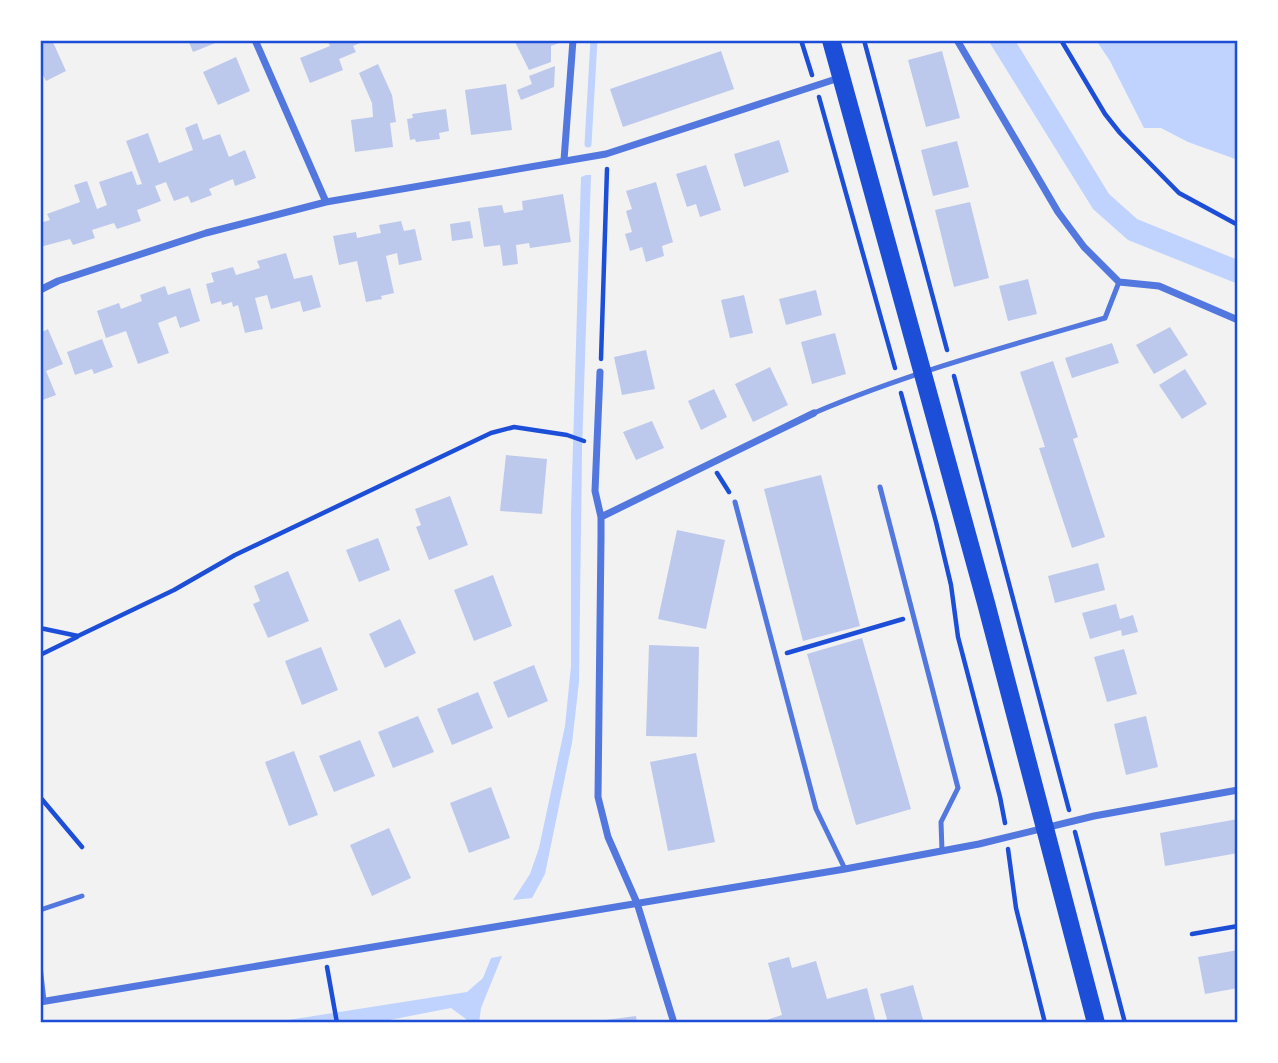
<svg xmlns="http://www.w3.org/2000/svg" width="1278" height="1063" font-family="'Exo 2',sans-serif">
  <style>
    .water { fill: #bfd3fe }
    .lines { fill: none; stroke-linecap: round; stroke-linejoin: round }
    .stream { stroke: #bfd3fe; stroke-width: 7 }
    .building { fill: #bdc9ec }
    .path { stroke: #1d4ed8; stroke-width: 4.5 }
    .service { stroke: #5277de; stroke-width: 5 }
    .minor { stroke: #5277de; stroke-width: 7 }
    .primary { stroke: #1d4ed8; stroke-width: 18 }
    .neatline { fill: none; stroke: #1d4ed8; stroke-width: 2.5 }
  </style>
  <rect width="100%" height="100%" fill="#f2f2f2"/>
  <path class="water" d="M988,40h27l94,154 28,25 101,41v24l-110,-44 -35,-31z
    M1096,40h142v120l-50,-18 -27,-14h-17l-34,-67z
    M586,175h5l-9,275 -3,232 -7,61 -27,131 -13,24 -19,2 17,-26 9,-26 26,-122 6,-60v-153l10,-336z
    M502,956l-21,52 -2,15h-12l-1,-4 -15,-11 -77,15h-105l198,-31 16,-14 8,-20z"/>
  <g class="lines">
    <path class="stream" d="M588,144l6,-104"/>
  </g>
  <path class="building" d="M40,40h12l14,31 -20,10 -6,-12z
    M188,40h35l-30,12z
    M327,40h40l-14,6 3,6 -17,7 4,11 -33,13 -10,-25 30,-12z
    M514,40h43l2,3 -8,3v16l-22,8z
    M721,51l13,38 -111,38 -13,-38z
    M942,51l18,67 -34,9 -18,-67z
    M236,57l14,34 -32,14 -15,-33z
    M378,64l14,31 4,27 -6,1 3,24 -38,5 -4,-32 22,-3 -1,-14 -13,-30z
    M555,66l-1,21 -33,13 -4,-10 15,-6 -3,-8z
    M506,84l6,46 -41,5 -6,-45z
    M446,109l3,22 -10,2 1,6 -24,3 -1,-3 -5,1 -3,-21 6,-1 -1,-4z
    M197,123l6,17 17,-6 9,23 16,-7 11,28 -21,8 -2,-7 -24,10 3,6 -21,8 -3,-7 -14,5 -8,-19 -11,4 6,15 -24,9 4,11 -24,8 -3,-6 -22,7 3,8 -22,7 -3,-6 -30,8v-24l10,-3 -3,-6 33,-12 -6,-17 13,-4 10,28 10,-4 -8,-23 33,-11 5,14 5,-1 -16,-43 22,-8 11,30 34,-13 -8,-22z
    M779,140l10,32 -45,15 -10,-33z
    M957,141l12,46 -36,9 -12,-46z
    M706,165l15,45 -21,7 -4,-13 -9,3 -11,-33z
    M656,182l17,60 -11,4 2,10 -18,6 -4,-15 -12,4 -5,-17 7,-2 -6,-21 6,-2 -6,-18z
    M563,194l8,48 -41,6 -1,-5 -13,2 2,19 -15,2 -3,-21 -16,2 -6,-39 24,-3 2,8 19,-3 -1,-9z
    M970,202l19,76 -35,9 -19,-77z
    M401,221l3,10 11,-2 7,31 -23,5 -2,-12 -11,3 8,37 -13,3 1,3 -16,3 -9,-41 -18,4 -6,-29 23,-4 1,6 24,-5 -2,-8z
    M470,221l3,17 -21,3 -2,-17z
    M286,253l8,26 18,-4 9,32 -18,5 -3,-11 -29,8 -4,-14 -12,3 8,31 -18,4 -7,-28 -5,2 -1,-5 -10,3 -1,-4 -10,3 -5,-20 8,-2 -3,-9 22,-6 3,8 24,-7 -3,-7z
    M1028,279l9,35 -29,7 -9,-35z
    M165,286l3,9 22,-7 10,33 -20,7 -4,-12 -18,7 11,30 -31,11 -12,-33 -20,7 -9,-27 22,-8 2,6 21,-8 -2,-6z
    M816,290l6,25 -36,10 -7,-26z
    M744,295l9,38 -23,5 -9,-38z
    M1170,327l18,28 -34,19 -18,-29z
    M48,329l15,35 -17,7 10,24 -16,6v-68z
    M835,333l11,41 -34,10 -11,-42z
    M102,339l11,28 -19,7 -2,-5 -17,6 -8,-23z
    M1112,343l7,20 -47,15 -7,-20z
    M646,350l9,39 -33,6 -8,-38z
    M1053,361l25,76 -5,2 32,98 -33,11 -33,-100 6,-1 -25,-75z
    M770,367l18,38 -35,17 -18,-38z
    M1185,369l22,35 -25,15 -23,-34z
    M714,389l13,28 -26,13 -13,-29z
    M652,421l12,27 -28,12 -13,-28z
    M506,455l41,4 -5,55 -42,-3z
    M821,475l39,151 -57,15 -39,-152z
    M450,496l18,49 -39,15 -13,-33 5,-2 -6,-16z
    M677,530l48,10 -19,89 -48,-10z
    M378,538l12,32 -31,12 -13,-32z
    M1098,563l7,27 -50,13 -7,-27z
    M288,571l21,50 -41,17 -15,-34 7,-3 -6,-15z
    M493,575l19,51 -38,15 -20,-51z
    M1116,604l4,15 13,-4 5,17 -16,4 -1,-6 -31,9 -8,-26z
    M400,619l16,34 -31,15 -16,-34z
    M862,638l49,171 -55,16 -49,-171z
    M649,645l50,2 -2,90 -51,-1z
    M321,647l17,43 -36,15 -17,-44z
    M1124,649l13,45 -30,8 -13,-45z
    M534,665l14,36 -40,17 -15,-36z
    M478,692l15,36 -41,17 -15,-36z
    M418,716l16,36 -41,16 -15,-36z
    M1146,716l12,51 -32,8 -12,-51z
    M360,740l15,36 -41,16 -15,-36z
    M294,751l24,64 -29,11 -24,-64z
    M696,753l19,89 -47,9 -18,-89z
    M491,787l19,51 -41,15 -19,-50z
    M1238,819v34l-73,13 -5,-33z
    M389,828l22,50 -39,18 -22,-51z
    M1238,950v38l-33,6 -7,-37z
    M789,957l3,11 24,-7 11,38 40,-11 9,35h-119l25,-8 -14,-52z
    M913,985l11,38h-36l-8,-29z
    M636,1016l1,7h-39v-2z"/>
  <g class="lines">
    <path class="path" d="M801,40l11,35
      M864,40l83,310
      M1061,40l44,74 15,19 59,60 59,32
      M819,97l76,271
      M601,359l6,-190
      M954,376l115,434
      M901,393l35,129 15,63 7,52 42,160 5,26
      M717,473l12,19
      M40,628l38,8 96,-46 61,-35 256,-122 23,-6 53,8 17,6
      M787,653l116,-34
      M40,655l37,-18
      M40,797l42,50
      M1075,832l50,191
      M1008,849l8,59 29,115
      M1192,934l46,-8
      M327,967l10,56"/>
    <path class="service" d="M814,413c94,-40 194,-67 291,-95l14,-36
      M880,487l78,301 -17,34 1,29
      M735,502l81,307 29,60
      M40,910l42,-14
      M40,966l4,35"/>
    <path class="minor" d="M255,40l71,162
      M957,40l101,172 26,35 35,35 40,4 79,34
      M564,160l9,-120
      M40,290l18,-9 148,-48 120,-31 280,-48 233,-76
      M600,372l-5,119 6,26v20l-3,260 10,40 29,66 37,120
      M601,517l213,-104
      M40,1002l805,-133 134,-25 115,-28 144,-26"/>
    <path class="primary" d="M831,40l155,563 110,420"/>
  </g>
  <rect width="1278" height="1063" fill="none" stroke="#ffffff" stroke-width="84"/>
  <rect x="42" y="42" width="1194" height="979" class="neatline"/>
</svg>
